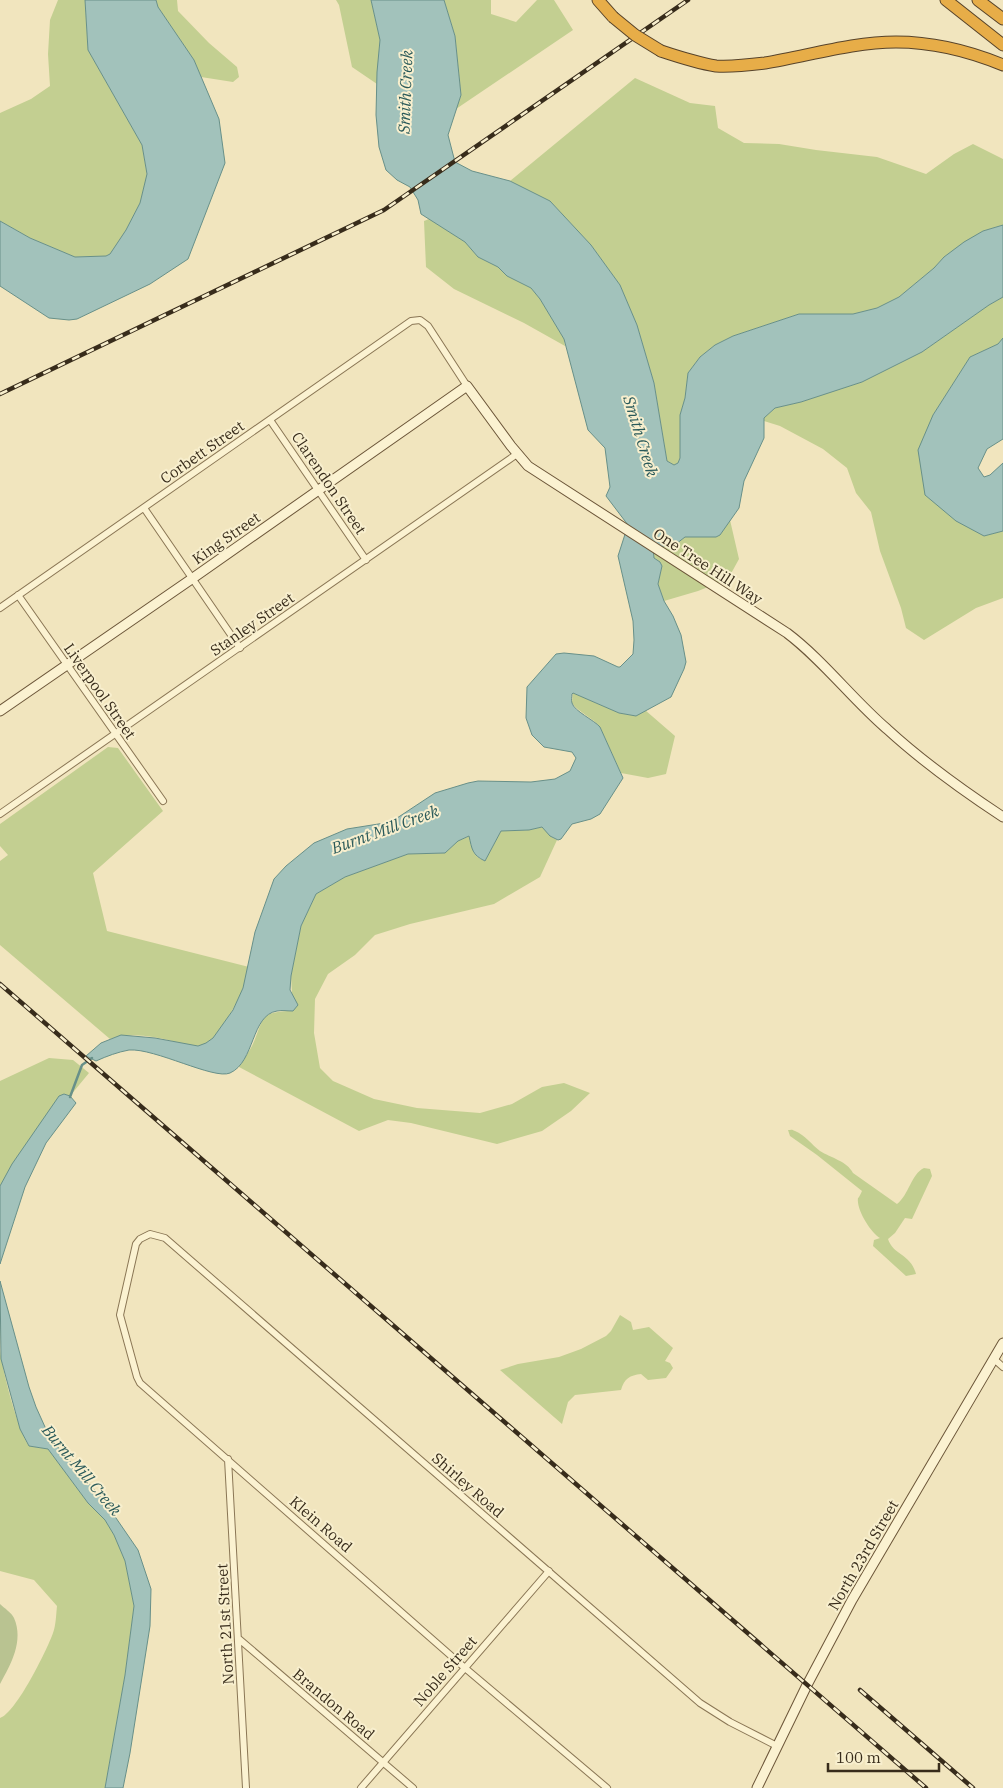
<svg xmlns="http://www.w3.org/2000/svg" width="1003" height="1788" font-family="'IBM Plex Serif',serif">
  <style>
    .green { fill: #c3cf91 }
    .cemetery { fill: #b9c391 }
    .water { fill: #a2c2bb; stroke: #689089 }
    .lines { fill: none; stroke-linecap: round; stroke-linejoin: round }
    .stream { stroke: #689089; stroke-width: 2.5 }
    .street-casing { stroke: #8a7655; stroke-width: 8 }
    .secondary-casing { stroke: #6c5639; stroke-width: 11 }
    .highway-casing { stroke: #57432a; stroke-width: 13 }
    .street { stroke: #fbf2d1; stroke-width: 6 }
    .secondary { stroke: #fbf2d1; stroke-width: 9 }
    .highway { stroke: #e7ad48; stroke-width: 11 }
    .rail-casing { stroke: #382c1b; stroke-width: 4.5 }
    .rail { stroke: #f8efce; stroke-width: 2.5; stroke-dasharray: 8; stroke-linecap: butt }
    .highway-bridge-casing { stroke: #57432a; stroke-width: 13; stroke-linecap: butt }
    .highway-bridge { stroke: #e7ad48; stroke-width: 11 }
    .labels { text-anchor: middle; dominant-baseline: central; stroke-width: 4; stroke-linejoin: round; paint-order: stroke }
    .street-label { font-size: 15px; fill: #382c1b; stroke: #f8efce }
    .water-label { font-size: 16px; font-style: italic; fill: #295959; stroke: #f8efce }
  </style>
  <rect width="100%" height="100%" fill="#f1e5be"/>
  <path class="green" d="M58,0h27l3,50 54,95 5,30 -7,28 -14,27 -16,24 -4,2 -31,1 -45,-19 -30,-17v-108l31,-14 19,-13 -2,-32 2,-34z
    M156,0h21l1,11 31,32 28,24 2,10 -6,5 -32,-5 -7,-17 -36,-53z
    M336,0h35l9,40 -3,44 -25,-17 -13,-62z
    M444,0h47v14l25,8 21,-22h17l19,30 -117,79 5,-14 -6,-59z
    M635,78l55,25 25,3 3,22 26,15 35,1 37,6 61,7 49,17 28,-20 19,-10 30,15v66l-20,6 -39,26 -10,11 -35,29 -22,11 -24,6h-54l-66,22 -18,9 -15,12 -12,16 -3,25 -5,17v43l-2,5 -4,2 -7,-4 -13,-78 -17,-58 -17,-40 -29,-40 -41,-44 -40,-20z
    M429,219l36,23 13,15 20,10 9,9 24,12 9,11 24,40 1,7 -41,-23 -70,-34 -28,-22 -2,-46z
    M1003,297v41l-5,6 -28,13 -37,58 51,121 19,-5v67l-27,10 -52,32 -18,-12 -5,-20 -21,-57 -9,-39 -15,-19 -9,-25 -24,-19 -43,-23 -16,-5v-3l11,-10 26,-6 61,-20 60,-30 67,-47z
    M730,520l9,39 -11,20 -30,12 -34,10 -6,-17 4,-18 -2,-4 -6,-4 -1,-10 23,-4 9,-7h31l4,-2z
    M573,693l46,20 17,3 9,-6 30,26 -9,38 -18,4 -27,-5 -21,-46c-8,-10 -21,-14 -28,-24z
    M108,747l10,1 45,63 -70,62 14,58 142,36c-4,20 -12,37 -23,53 -6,9 -13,22 -24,25 -9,3 -22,-2 -30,-4 -20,-5 -42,-9 -62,-2l-110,-94v-84l8,-6 -8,-9v-22z
    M543,827l7,9 7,4 -17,37 -46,27 -84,20 -35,11 -20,20 -27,19 -13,25 -1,34 6,35 13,13 41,18 43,9 63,5 32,-9 30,-17 22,-4 26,10 -19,18 -29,20 -45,13 -86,-21 -23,-3 -29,11 -120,-64c4,-7 9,-14 13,-21 12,-26 6,-35 41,-35l-2,-35 10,-50 15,-32 29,-17 63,-23 37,-1 13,-12 12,-5c2,13 2,20 15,25l16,-30 28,-1z
    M49,1058l24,2 16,13 -19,23 -6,-2 -64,92v-105z
    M788,1130c4,0 3,-1 7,1 10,4 17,14 25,20 11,7 27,10 33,22l44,31c12,-9 14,-30 27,-36l6,1 2,7 -20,43 -7,-1 -10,15 -7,6c5,16 23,15 28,35l-10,2 -33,-30 1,-6 6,-2c-9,-5 -24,-29 -22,-40 1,0 4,-7 4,-7l-45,-36 -27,-19z
    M620,1315l11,7 2,8 16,-3 24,21 -8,13 5,2 3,5 -7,10 -18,2 -7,-6c-11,1 -17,5 -20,16l-46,5 -7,7 -6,22 -62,-54 18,-6 41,-7 22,-8 25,-13 5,-5z
    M0,1350c3,23 17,78 29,96l19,3 40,54 17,17 9,15 11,26 9,45 -9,69 -20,113h-105v-70c16,-5 47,-68 53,-85 3,-8 3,-18 4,-27l-23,-26 -34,-9z"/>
  <path class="cemetery" d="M0,1604c4,4 12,9 14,14 10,23 -3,46 -14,66z"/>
  <path class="water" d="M85,0h71l2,7 36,53 25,59 6,44 -37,96 -38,25 -73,35 -8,1 -20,-2 -49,-32v-65l30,17 45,19 31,-1 4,-2 16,-24 14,-27 7,-29 -5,-29 -54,-95z
    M371,0h73l11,36 6,59 -13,40 7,27 17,9 38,10 40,20 41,44 29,40 17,40 17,58 13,78 7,4 4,-2 2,-5v-43l5,-17 3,-25 12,-16 15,-12 18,-9 66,-22h54l24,-6 22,-11 35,-29 10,-11 20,-15 19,-11 20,-6v72l-14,8 -67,47 -60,30 -61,20 -26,6 -11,10v20l-20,43 -5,27 -19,27 -4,2h-31l-9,7 -23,4 1,10 6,4 2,4 -4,18 6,17 9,15 8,19 5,27 -2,7 -13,28 -35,19 -17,-3 -46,-20 -1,1c0,3 -1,6 0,9 2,8 22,17 28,24l23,51 -23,36 -9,5 -19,5 -11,15 -3,1 -8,-4 -8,-9 -13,3 -28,1 -16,30c-13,-6 -13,-12 -16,-25l-11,5 -13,12 -37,1 -63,23 -29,17 -15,32 -10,50 -1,14 8,15 -5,6c-5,0 -11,-1 -16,0 -26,4 -22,51 -47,62 -16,7 -75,-25 -101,-23 -11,2 -22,6 -33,11l-10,-5 15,-13 20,-8 34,3 43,8 8,-3 7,-5 20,-28 10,-22 12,-56 19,-53 12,-13 28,-23 33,-14 44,-7 44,-29 33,-10 10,-2 53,1 24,-3 15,-8 6,-13 -4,-6 -28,-5 -12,-12 -6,-17 1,-31 29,-33 8,-1 30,3 24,11h2l13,-13 1,-14 -1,-19 -15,-65 10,-31 -22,-29 4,-9 -5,-39 -17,-18 -24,-91 -24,-40 -9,-11 -24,-12 -9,-9 -20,-10 -13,-15 -44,-28 -3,-14 -8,-13 -13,-7 -11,-10 -7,-23 -3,-32 1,-43 3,-32z
    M1003,338v101l-16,10 -9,19 6,9 6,-2 13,-12v68l-19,5 -28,-15 -31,-26 -7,-45 15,-35 37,-58 28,-13z
    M64,1094l6,2 6,7 -30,40 -21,44 -25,77v-78l12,-22 47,-68z
    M0,1281l29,106 7,20 14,31 55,64 33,48 13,39 -1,37 -20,127 -7,35h-18l20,-113 9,-69 -9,-45 -11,-26 -9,-15 -17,-17 -40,-54 -19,-3 -9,-17 -19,-70z"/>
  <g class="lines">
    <path class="stream" d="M70,1097l12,-32 10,-7"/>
    <g class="street-casing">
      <path id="street" d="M270,420l96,140
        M144,508l96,140
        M18,595l145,206
        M0,608l411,-287 9,-1 8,6 39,60
        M0,814l517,-360
        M994,1359l9,8
        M228,1459l18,329
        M239,1639l174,149
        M361,1788l188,-217
        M607,1788l-142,-120 -325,-285 -3,-6 -17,-62 16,-71 4,-5 10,-5 15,4 535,465 30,19 47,24"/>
    </g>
    <g class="secondary-casing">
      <path id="secondary" d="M0,711l193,-133 274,-192 44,60 17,20 259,167c37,28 65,66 100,96 36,33 75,61 116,88
        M757,1788l50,-103 45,-85 151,-257"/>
    </g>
    <g class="highway-casing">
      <path id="highway" d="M598,0l15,17
        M946,0l57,45
        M978,0l25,19
        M661,51c18,6 36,12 55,15 16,1 33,-1 49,-3 43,-7 87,-21 131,-21 37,0 73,9 107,23"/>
    </g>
    <use href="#street" class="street"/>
    <use href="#secondary" class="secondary"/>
    <use href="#highway" class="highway"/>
    <g class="rail-casing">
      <path id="rail" d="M0,394l384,-184 304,-210
        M0,984l926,804
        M860,1690l113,98"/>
    </g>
    <use href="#rail" class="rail"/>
    <g class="highway-bridge-casing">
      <path id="highway-bridge" d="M613,17l22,18 26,16"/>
    </g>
    <use href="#highway-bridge" class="highway-bridge"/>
  </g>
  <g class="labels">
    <g class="street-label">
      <text transform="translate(202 452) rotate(-35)">Corbett Street</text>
      <text transform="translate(329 483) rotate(56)">Clarendon Street</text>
      <text transform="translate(226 538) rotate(-35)">King Street</text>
      <text transform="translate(708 566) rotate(33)">One Tree Hill Way</text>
      <text transform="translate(252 624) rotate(-35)">Stanley Street</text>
      <text transform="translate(100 691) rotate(55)">Liverpool Street</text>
      <text transform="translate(468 1485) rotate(41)">Shirley Road</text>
      <text transform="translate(321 1524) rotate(41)">Klein Road</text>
      <text transform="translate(863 1555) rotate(-60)">North 23rd Street</text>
      <text transform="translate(225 1624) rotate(-93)">North 21st Street</text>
      <text transform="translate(445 1671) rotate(-49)">Noble Street</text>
      <text transform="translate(334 1704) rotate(40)">Brandon Road</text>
    </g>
    <g class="water-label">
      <text transform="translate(405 92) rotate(-88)">Smith Creek</text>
      <text transform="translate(641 436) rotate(73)">Smith Creek</text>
      <text transform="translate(385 829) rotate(-20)">Burnt Mill Creek</text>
      <text transform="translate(82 1470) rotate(50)">Burnt Mill Creek</text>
    </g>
  </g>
  <path d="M828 1763v8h111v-8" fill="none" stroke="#382c1b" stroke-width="2.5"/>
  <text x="836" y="1763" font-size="15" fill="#382c1b" stroke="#f8efce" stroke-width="4" paint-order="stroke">100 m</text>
</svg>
